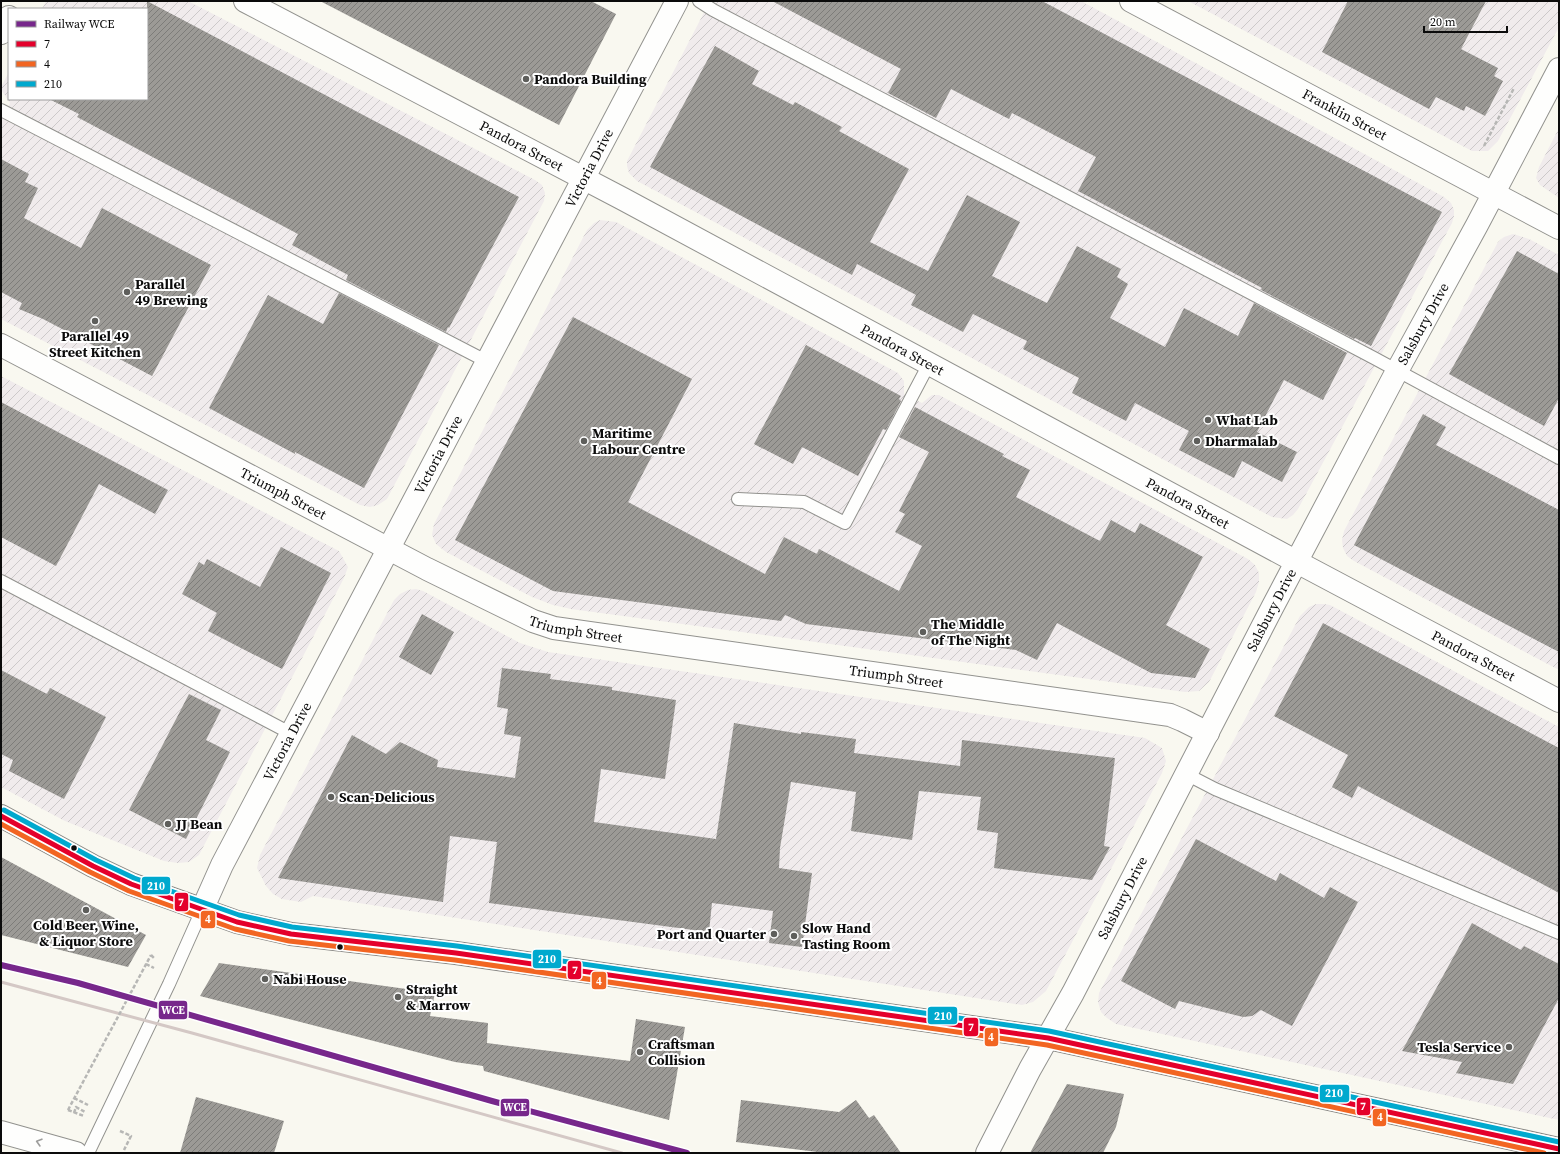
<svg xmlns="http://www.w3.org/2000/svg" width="1560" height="1154" font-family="'Source Serif 4',serif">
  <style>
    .industrial { fill: url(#industrial-furrows) }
    .building { fill: url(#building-hatch) }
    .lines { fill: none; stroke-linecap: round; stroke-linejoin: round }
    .service-casing { stroke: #92928e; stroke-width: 14 }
    .minor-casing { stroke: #92928e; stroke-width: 24 }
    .tertiary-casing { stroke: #92928e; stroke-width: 24 }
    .secondary-casing { stroke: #898885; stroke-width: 24 }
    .path { stroke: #b7b7b5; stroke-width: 2.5; stroke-dasharray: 4 2; stroke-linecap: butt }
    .service { stroke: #fefefd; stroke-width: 12 }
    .minor { stroke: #fefefd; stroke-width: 22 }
    .tertiary { stroke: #fefefd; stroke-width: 22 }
    .secondary { stroke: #f2f3e9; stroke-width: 22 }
    .rail { stroke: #d4c8c5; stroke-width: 3 }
    .path-bridge { stroke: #b7b7b5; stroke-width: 2.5; stroke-dasharray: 4 2; stroke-linecap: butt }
    .bus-1-casing { stroke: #fff; stroke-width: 8 }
    .bus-2-casing { stroke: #fff; stroke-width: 8 }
    .bus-3-casing { stroke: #fff; stroke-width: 8 }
    .bus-1 { stroke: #e4002b; stroke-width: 5 }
    .bus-2 { stroke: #f26522; stroke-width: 5 }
    .bus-3 { stroke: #00a9ce; stroke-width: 5 }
    .rail-1-casing { stroke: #fff; stroke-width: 9 }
    .rail-1 { stroke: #77278b; stroke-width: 6 }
    .oneway { stroke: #9d9d9c }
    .poi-dot { fill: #5e5e5b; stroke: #fff; stroke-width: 1.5 }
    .bus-dot { fill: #0b0b0b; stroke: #fff; stroke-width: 1.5 }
    .labels { text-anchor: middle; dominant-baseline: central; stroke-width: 4; stroke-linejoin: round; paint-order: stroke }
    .poi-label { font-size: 14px; font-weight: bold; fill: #0b0b0b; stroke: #fff; text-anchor: start }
    .street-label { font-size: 14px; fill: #0b0b0b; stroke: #fff }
    .line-badge { stroke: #fff; stroke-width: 1.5 }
    .badge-label { font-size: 11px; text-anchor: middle; font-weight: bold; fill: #fff }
  </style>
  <defs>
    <pattern id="industrial-furrows" width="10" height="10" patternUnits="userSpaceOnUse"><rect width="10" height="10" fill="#f0ebec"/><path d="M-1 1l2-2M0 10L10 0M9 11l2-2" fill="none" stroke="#ccc8c9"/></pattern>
    <pattern id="building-hatch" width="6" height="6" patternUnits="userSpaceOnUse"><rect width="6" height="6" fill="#9c9a96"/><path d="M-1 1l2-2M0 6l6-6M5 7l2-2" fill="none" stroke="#7d7c79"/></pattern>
  </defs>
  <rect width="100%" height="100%" fill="#f9f8f0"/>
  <path class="industrial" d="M46,1h142l347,179 7,5 3,8 -1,8 -157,298 -9,6 -8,2 -10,-2 -359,-186v-198l9,-18 -8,-12 -1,-4 8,-15v27h138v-90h-105z
    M710,1h371l363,196 7,6 3,7v6l-2,7 -154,286 -5,6 -6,4 -15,-2 -635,-336 -8,-8 -2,-7v-5z
    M1188,1h369l2,3v23l-61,114 -10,10h-16z
    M1559,128v70l-19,-13 -4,-7 3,-11z
    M600,220l16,2 282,151 6,8v13l18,9 10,-8h7l309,164 7,6 4,8v9l-3,10 -47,90 -10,9 -14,1 -614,-83 -18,-4 -21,-8 -86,-45 -10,-8 -4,-9 2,-11 153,-294 7,-7z
    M1513,234l16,5 30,16v415l-205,-109 -7,-5 -4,-8 -1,-8 2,-9 154,-289 6,-5z
    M1,376l338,175 9,16 -4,11 -145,277 -10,7 -11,1 -14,-2 -99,-40 -64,-34z
    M416,589l7,2 97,52 28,9 597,86 17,10 4,13 -4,12 -116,218 -13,11 -11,3 -709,-109 -12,6 -19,-3 -9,-5 -7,-8 -9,-18 3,-13 134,-255 6,-6 8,-4z
    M1316,604h8l6,1 229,122v393l-443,-96 -9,-6 -6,-6 -3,-10 1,-9 201,-377 9,-9z"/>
  <path class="building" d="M147,1l372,196 -70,131 -1,-1 -2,5 -100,-52 2,-5 -56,-30 6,-11 -221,-117 2,-3 -30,-15h98z
    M320,1h271l25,13 -57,111z
    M772,1h270l400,211 -71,134 -16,-8 -1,1 -93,-49 1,-2 -184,-97 18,-34 -84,-44 -3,6 -58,-30 -15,29 -48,-25 13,-24z
    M1348,1h138l-25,48 37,19 -4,8 9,5 -18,35 -19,-10 -2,5 -28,-14 -7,12 -107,-57z
    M715,46l44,25 -7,13 41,21 2,-3 47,25 -3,4 70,38 -39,73 58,29 39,-76 53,27 -28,54 55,27 30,-57 44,23 -4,8 11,7 -18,34 55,29 19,-39 54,28 16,-33 93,50 -24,47 -39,-20 -27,52 40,20 -15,30 -40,-21 -8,17 -55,-28 10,-19 -54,-28 -9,18 -54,-28 7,-15 -56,-29 4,-8 -54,-27 -10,18 -52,-27 5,-10 -59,-31 -5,11 -202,-108z
    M1,159l28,15 -4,8 13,6 -14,30 57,30 21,-40 109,57 -59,111 -109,-57 -24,-10 3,-6 -21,-11z
    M1517,251l42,23v124l-15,28 -95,-52z
    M339,293l100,52 -75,143 -69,-36v2l-86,-46 59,-113 55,29z
    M573,317l119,62 -64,123 137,72 19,-37 33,17 2,-5 80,42 23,-45 -27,-14 10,-18 -6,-3 30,-59 -30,-15 16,-30 89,47 -2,2 28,14 -14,27 84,44 11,-21 24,13 5,-10 63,34 -37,68 44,24 -15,29 -44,-5 -94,-50 -20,37 -21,-10 -210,-26 -21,-9 -4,6 -228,-30 -98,-51z
    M806,345l95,51 -2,3 2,2 -15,29 -3,-1 -25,47 -56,-29 -9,17 -39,-20z
    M1,402l167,88 -13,24 -56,-30 -43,82 -55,-29z
    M1423,414l23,13 -10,18 123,65v142l-205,-107z
    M281,547l50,26 -49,96 -74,-38 9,-18 -35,-19 17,-32 5,3 3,-6 53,28z
    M422,614l32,18 -23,43 -32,-18z
    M1323,623l236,125v145l-201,-107 -6,12 -20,-11 16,-32 -74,-39z
    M502,668l49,6 -1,5 62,8v3l64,10 -11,79 -64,-10 -7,53 122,17 18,-116 67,11v-2l55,7 -2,14 106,13 2,-26 153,18 -11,88 6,1 -18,33 -98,-12 4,-35 -21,-3 4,-33 -62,-6 -7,49 -61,-9 5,-39 -65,-10 -11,66 -1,20 33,5 -10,74 -33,-4 4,-32 -61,-8 -3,29 -220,-29 8,-61 -47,-6 -7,66 -165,-24 74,-143 34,19 14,-12 38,18 -1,7 78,11 6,-41 -17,-3 4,-25 -11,-2z
    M1,670l46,24 3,-6 56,29 -42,82 -55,-28 4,-11 -12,-6z
    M189,694l32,16 -15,30 24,12 -44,87 -57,-29z
    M1196,839l80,42 4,-8 44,25 6,-11 28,15 -66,124 -31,-16 -9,6 -9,1 -64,-16 -4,8 -54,-28z
    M1,857l145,78 -18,32 -127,-32z
    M1472,923l49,27 3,-4 35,18v34l-46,86 -57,-11 6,-11 -60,-11z
    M219,963l216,30 -5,23 58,7 -1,20 143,18 6,-42 49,8 -16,93 -185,-49 -1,-5 -28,-4 -255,-66z
    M1067,1084l57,10 -8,33 -13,26h-73z
    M196,1097l88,24 -10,32h-94z
    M741,1100l98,12 17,-12 13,18 5,-3 27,38h-75l-90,-11z"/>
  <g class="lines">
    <g class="service-casing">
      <path id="service" d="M699,1l14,9 661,348 185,100
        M1,110l487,252
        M738,499l66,3 41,21 84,-159
        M1,581l291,153
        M1186,774l29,15 344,144
        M88,1153l81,-169 33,-74"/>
    </g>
    <g class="minor-casing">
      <g id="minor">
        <path id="s1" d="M245,1l378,198 674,363 262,139"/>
        <path id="s2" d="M1131,1l428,227"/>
        <path d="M1,33l8,-16"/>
        <path id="s3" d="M1,345l426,224 106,52 21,7 616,87 12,5 26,13"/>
        <path d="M1,1132l75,21"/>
        <path id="s4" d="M987,1153l43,-84 43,-76 199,-385 125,-237 80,-146 82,-156"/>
      </g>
    </g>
    <g class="tertiary-casing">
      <g id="tertiary">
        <path id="s5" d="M202,910l20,-45 455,-864"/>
      </g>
    </g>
    <g class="secondary-casing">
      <path id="secondary" d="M1,816l92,50 38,18 106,38 54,12 165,19 592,85 511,111"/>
    </g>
    <path class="path" d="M1484,146l30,-58
      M151,955l3,3
      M146,964l8,4
      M74,1098l14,7
      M68,1110l16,6
      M74,1113l2,-6 9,5
      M120,1131l11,5 -7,14"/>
    <use href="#service" class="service"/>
    <use href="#minor" class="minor"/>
    <use href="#tertiary" class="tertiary"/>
    <use href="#secondary" class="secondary"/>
    <path class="rail" d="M1,982l191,51 430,120"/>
    <path class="path-bridge" d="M68,1110l83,-155"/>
    <g class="bus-1-casing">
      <path id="bus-1" d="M1,816l92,50 38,18 106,38 54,12 165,19 592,85 511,111"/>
    </g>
    <g class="bus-2-casing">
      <path id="bus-2" d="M1,824l89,48 39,19 106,38 54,12 166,19 592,85 497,108"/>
    </g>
    <g class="bus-3-casing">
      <path id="bus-3" d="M4,810l92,50 38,18 105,37 53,12 165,19 592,85 510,111"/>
    </g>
    <use href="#bus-1" class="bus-1"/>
    <use href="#bus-2" class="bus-2"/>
    <use href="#bus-3" class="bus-3"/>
    <g class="rail-1-casing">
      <path id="rail-1" d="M1,965l77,18 414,118 195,52"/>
    </g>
    <use href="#rail-1" class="rail-1"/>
  </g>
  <defs><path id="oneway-chevron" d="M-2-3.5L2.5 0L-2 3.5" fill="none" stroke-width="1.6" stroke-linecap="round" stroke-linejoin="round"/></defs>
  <use class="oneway" href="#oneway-chevron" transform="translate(39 1142) rotate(-164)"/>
  <g class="poi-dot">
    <circle cx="526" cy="79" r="4"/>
    <circle cx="127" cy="292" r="4"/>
    <circle cx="95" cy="321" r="4"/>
    <circle cx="1208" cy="420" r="4"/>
    <circle cx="584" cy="441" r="4"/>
    <circle cx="1197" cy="441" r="4"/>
    <circle cx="923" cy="632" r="4"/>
    <circle cx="331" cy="797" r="4"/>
    <circle cx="168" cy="824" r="4"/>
    <circle cx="86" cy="910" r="4"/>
    <circle cx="774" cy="934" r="4"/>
    <circle cx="794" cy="936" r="4"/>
    <circle cx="265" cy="979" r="4"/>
    <circle cx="398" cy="997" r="4"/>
    <circle cx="1509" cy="1047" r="4"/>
    <circle cx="640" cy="1052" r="4"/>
  </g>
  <g class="bus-dot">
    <circle cx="74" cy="848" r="3.5"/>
    <circle cx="340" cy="947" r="3.5"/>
  </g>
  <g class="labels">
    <g class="poi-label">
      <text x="534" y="79">Pandora Building</text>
      <text x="135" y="284">Parallel<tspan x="135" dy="16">49 Brewing</tspan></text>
      <text x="95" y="336" text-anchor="middle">Parallel 49<tspan x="95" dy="16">Street Kitchen</tspan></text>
      <text x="1216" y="420">What Lab</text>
      <text x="592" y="433">Maritime<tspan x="592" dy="16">Labour Centre</tspan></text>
      <text x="1205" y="441">Dharmalab</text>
      <text x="931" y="624">The Middle<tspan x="931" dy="16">of The Night</tspan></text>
      <text x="339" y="797">Scan-Delicious</text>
      <text x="176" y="824">JJ Bean</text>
      <text x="86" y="925" text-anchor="middle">Cold Beer, Wine,<tspan x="86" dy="16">&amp; Liquor Store</tspan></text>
      <text x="802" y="928">Slow Hand<tspan x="802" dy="16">Tasting Room</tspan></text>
      <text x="766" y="934" text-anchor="end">Port and Quarter</text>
      <text x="273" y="979">Nabi House</text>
      <text x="406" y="989">Straight<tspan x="406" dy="16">&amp; Marrow</tspan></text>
      <text x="648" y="1044">Craftsman<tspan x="648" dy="16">Collision</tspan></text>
      <text x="1501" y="1047" text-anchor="end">Tesla Service</text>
    </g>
    <g class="street-label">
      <text stroke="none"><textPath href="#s2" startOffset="242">Franklin Street</textPath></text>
      <text stroke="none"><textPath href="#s1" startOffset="312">Pandora Street</textPath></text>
      <text stroke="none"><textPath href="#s5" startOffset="837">Victoria Drive</textPath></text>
      <text stroke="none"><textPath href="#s4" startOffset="937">Salsbury Drive</textPath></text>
      <text stroke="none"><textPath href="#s1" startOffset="744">Pandora Street</textPath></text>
      <text stroke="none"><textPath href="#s5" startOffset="513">Victoria Drive</textPath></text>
      <text stroke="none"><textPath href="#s3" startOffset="319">Triumph Street</textPath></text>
      <text stroke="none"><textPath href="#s1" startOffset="1068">Pandora Street</textPath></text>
      <text stroke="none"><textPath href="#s4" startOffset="613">Salsbury Drive</textPath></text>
      <text stroke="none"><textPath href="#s3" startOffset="643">Triumph Street</textPath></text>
      <text stroke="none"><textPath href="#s1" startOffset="1392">Pandora Street</textPath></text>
      <text stroke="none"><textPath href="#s3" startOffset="967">Triumph Street</textPath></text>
      <text stroke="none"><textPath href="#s5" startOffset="189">Victoria Drive</textPath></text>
      <text stroke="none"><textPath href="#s4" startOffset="289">Salsbury Drive</textPath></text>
    </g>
  </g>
  <g class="line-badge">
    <rect x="141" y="876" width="30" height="19" rx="4" fill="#00a9ce"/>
    <rect x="174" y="892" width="15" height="20" rx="4" fill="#e4002b"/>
    <rect x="200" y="910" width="16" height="19" rx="4" fill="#f26522"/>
    <rect x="532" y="949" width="30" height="20" rx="4" fill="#00a9ce"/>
    <rect x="567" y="960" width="15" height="20" rx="4" fill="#e4002b"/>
    <rect x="591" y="971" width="16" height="19" rx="4" fill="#f26522"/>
    <rect x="158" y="1000" width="30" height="20" rx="4" fill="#77278b"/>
    <rect x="927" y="1006" width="31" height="19" rx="4" fill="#00a9ce"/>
    <rect x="963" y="1017" width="16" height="20" rx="4" fill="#e4002b"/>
    <rect x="984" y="1027" width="15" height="20" rx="4" fill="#f26522"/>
    <rect x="1319" y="1084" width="31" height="19" rx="4" fill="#00a9ce"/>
    <rect x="1356" y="1097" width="15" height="19" rx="4" fill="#e4002b"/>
    <rect x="500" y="1098" width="30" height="19" rx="4" fill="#77278b"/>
    <rect x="1372" y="1108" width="15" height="19" rx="4" fill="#f26522"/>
  </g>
  <g class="badge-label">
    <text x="156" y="890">210</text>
    <text x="181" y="906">7</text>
    <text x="208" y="923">4</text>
    <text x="547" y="963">210</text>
    <text x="575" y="974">7</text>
    <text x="599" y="985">4</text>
    <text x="173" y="1014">WCE</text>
    <text x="943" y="1020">210</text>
    <text x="971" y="1031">7</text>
    <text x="991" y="1041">4</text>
    <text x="1334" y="1097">210</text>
    <text x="1363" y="1110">7</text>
    <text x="515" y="1111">WCE</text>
    <text x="1380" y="1121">4</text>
  </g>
  <rect width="1560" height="1154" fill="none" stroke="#0b0b0b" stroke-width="4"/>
  <rect x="8" y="8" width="140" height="92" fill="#ffffff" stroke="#9d9d9d"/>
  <rect x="16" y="21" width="20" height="6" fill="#77278b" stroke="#9d9d9d"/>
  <text x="44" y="28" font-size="12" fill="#0b0b0b">Railway WCE</text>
  <rect x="16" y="41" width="20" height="6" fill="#e4002b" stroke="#9d9d9d"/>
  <text x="44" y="48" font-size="12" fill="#0b0b0b">7</text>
  <rect x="16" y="61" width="20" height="6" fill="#f26522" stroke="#9d9d9d"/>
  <text x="44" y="68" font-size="12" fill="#0b0b0b">4</text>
  <rect x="16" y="81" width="20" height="6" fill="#00a9ce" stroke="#9d9d9d"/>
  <text x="44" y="88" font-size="12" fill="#0b0b0b">210</text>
  <path d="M1424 26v6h83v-6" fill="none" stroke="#0b0b0b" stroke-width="2"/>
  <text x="1430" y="26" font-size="12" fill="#0b0b0b" stroke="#ffffff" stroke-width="3" paint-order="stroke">20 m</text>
</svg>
